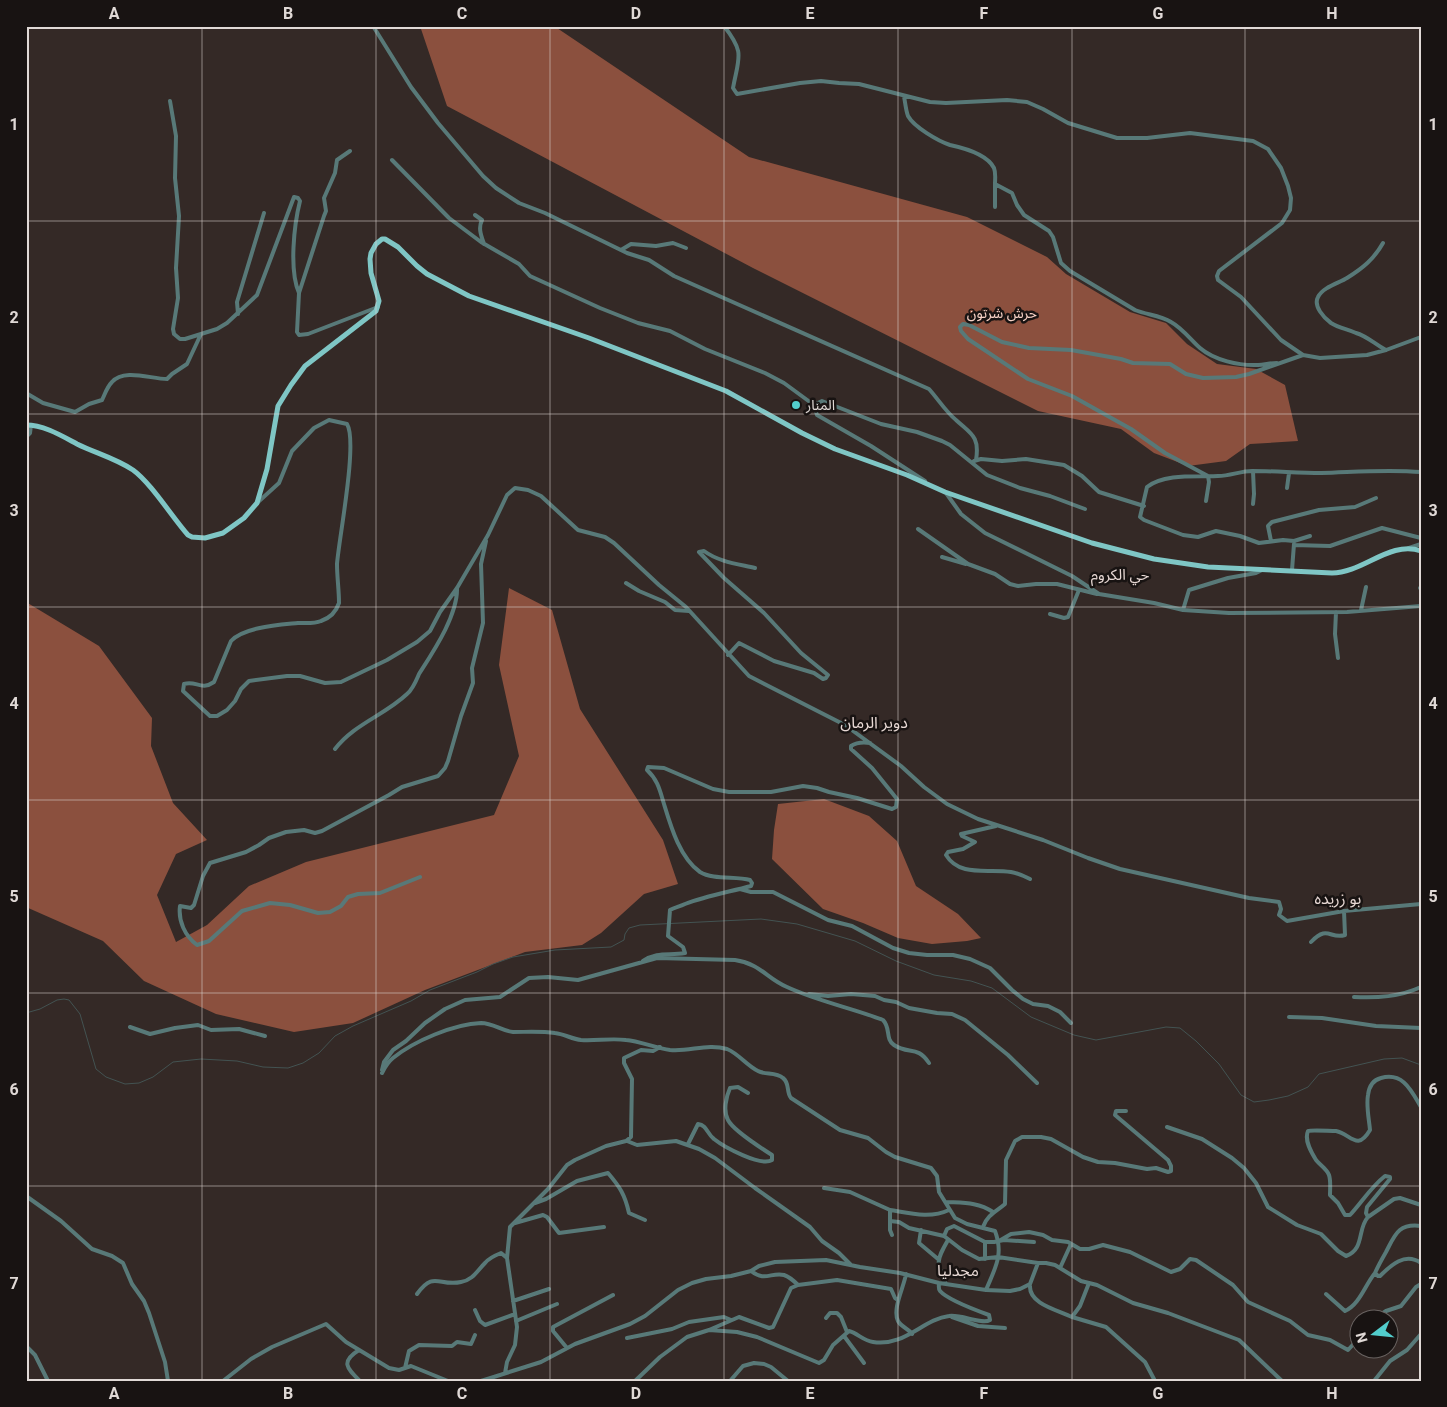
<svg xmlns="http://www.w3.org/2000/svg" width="1447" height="1407" font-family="Roboto,'Noto Sans Arabic',sans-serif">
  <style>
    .forest { fill: #8b503e }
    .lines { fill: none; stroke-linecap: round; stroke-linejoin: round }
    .stream { stroke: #435352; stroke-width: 1 }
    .minor { stroke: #587978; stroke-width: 4 }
    .major { stroke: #7fc6c5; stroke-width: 5 }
    .grid { fill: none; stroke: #e0d9d6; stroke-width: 1; stroke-opacity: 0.55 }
    .poi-dot { fill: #52cdcc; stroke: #181312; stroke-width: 2 }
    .labels { text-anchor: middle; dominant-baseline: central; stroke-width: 5; stroke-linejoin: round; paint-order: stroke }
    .park-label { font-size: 14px; fill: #f8d2c6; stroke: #181312 }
    .poi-label { font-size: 14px; fill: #e0d9d6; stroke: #181312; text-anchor: start }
    .neighbourhood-label { font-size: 15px; fill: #e7d8d4; stroke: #181312 }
    .quarter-label { font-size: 16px; fill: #e7d8d4; stroke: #181312 }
    .neatline { fill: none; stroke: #e0d9d6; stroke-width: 2 }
    .grid-label { font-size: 16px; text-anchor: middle; font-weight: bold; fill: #e0d9d6 }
  </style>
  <rect width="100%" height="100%" fill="#342926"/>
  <path class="forest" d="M420,26h134l195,131 218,60 80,40 19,17 64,38 36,11 21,21 30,20 39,5 29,16 13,56 -48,3 -24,17 -38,5 -34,-13 -33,-24 -83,-18 -285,-143 -306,-162z
    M509,588l43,22 28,99 83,131 15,44 -34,10 -43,39 -19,12 -57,7 -100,38 -72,33 -59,9 -78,-18 -72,-33 -41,-40 -77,-34v-305l73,44 53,72 -1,28 22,57 34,37 -31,14 -19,41 19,47 31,-17 42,-39 57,-24 188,-47 25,-59 -20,-91z
    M824,799l45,17 28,25 19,45 42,28 23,24 -14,3 -35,3 -34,-6 -35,-15 -40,-14 -51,-50 2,-29 4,-26z"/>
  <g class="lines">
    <path class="stream" d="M26,1013l14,-4 17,-9 7,-1 5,1 11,14 16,55 10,8 19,7 14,-1 14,-6 20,-15 28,-3 36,2 26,6 25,1 15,-5 16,-10 16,-17 18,-10 58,-25 19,-11 47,-18 16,-8 20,-7 42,-7 56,-3 13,-7 1,-6 4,-6 11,-3 121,-6 36,5 58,17 41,20 38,14 37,6 21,7 39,29 43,18 22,5 70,-13 14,1 16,13 23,23 22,31 13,7 15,-2 19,-4 20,-9 11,-13 65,-15 18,-1 19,7"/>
    <path class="minor" d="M373,26l38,61 27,36 45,53 13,12 23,15 26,10 82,40 22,7 25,16 255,113c9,10 17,23 27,31 15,14 24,16 20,40
      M724,26c21,27 15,30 9,62l4,6 63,-11 21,-2 18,2 20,1 71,18 16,1 61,-3 20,2 16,7 25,14 49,15h30l43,-5 63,8 15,8 13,19 7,18 3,12 -1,12 -8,13 -63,48 -2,5 1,4 23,17 40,43 22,15 17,3 47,-3 19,-5 35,-13
      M904,96c1,6 2,15 4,20 6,11 30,25 42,29 14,3 37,9 44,23 2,5 1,11 1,16l17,9 5,12 7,10 25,16 4,6 8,26 9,8 65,39c12,5 25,5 36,12 11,6 20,18 29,26 14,12 39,18 58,17 6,0 12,-2 19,-2
      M170,101l6,35 -1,42 4,38 -3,52 2,30 -5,31 1,5 6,5h5l32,-10 10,-6 30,-28 37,-98 4,1 2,3c-6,24 -11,69 -1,92
      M350,151l-13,9 -2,13 -11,25 2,13 -2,5 -25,77 -2,39 2,3 9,-1 70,-27
      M392,160l57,58 32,24 38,22 11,12 70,32 38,15 32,8 35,18 60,24 19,10 30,22 8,-4 59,23 36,8 25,9 8,4 37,30 33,13 30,8 35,13
      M995,184v23
      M475,215l7,5c-4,8 -1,15 2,24
      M1383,243c-9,16 -20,25 -36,35 -8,5 -24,9 -29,19 -5,9 6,21 13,26 8,5 16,6 25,10 11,3 20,12 30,17
      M621,250l10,-6 25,2 17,-3 13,5
      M238,314l-1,-12 27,-89
      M26,393l17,10 32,9 14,-8 13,-4c3,-6 5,-13 10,-18 12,-14 39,-3 55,-3l5,-5 15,-10 14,-30
      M814,405l3,10 54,31 54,35
      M26,437l4,-4 1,-8
      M974,461l7,-2 21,2 24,-2 38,6 18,11 17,16 45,14
      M1253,471l1,23 -1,10
      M1208,476l-43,-23 -34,-24 -59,-33 -44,-17 -60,-40 -7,-8 -1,-4 3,-3 6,1 33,17 27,6 42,2 50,9 12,4 37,1 16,10 17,4 33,-1 13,-3 54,-19
      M1287,488l2,-15
      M946,493l15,21 24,19 87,43 27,18 55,9 29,7 46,3 118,-1 74,-6
      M1206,501l3,-19 -1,-6
      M257,503l22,-20 13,-32 22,-23 15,-8 18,4c11,18 -8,114 -10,140 0,13 2,26 2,39 -3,9 -9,15 -18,18 -7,3 -16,2 -23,2 -19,2 -54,4 -67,18l-17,41c-13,9 -18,-2 -30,2l-1,7 27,25h7l10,-6 8,-9 6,-12 8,-8 38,-5h13l25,7 16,-1 46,-22 30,-18 13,-11 10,-19 17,-24 31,-53 19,-40 8,-7 13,2 13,6 37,34 27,7 9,6 45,42 27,22 63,69 96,49 56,41 23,21 23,17 31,15 65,21 45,18 32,11 129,29 30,4 2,7 -2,6 8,6 57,-10 77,-7
      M918,529l50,35 27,10 15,10 8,2 18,-2h21l40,10
      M1310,536l-16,5 -11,-1 -24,3 -19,-7 -24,-5 -18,6 -15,-2 -39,-15 -4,-3 7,-30c17,-14 51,-10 71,-11 12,0 23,-5 34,-5 23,0 46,2 69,2 34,-1 66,-4 100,-1
      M1271,541l-3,-15 4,-4 47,-12 36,-3 21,-9
      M1294,545l36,1 52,-18 39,10
      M1409,548l12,-4
      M942,557l24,7
      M1292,570l2,-26
      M626,583l13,8 26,11 10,8 14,1
      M1420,588h1
      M1183,610l6,-20 39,-12 28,-5 6,-3
      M1361,610l5,-23
      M1336,612l-1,22 3,24
      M1050,614l14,4 4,-1 11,-27
      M728,655l11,-12 35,18 40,12 9,6 3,-1 2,-3 -27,-22 -37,-40 -40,-35 -25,-26 5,-1c15,11 34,13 51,17
      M335,749c19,-25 50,-34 72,-55 6,-5 9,-13 12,-20 14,-22 39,-59 38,-86
      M996,826l-35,8 1,2 13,6 -12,7 -15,3 -2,3c14,23 43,13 65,17 6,1 13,4 19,7
      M420,877l-40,16 -22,1 -10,3 -7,9 -11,6 -12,1 -28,-8 -20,-2 -28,8 -33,30 -12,4c-12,-9 -19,-24 -17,-39l11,2 3,-3 9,-29 7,-13 36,-11 13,-7 10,-7 17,-6 18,-2 11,3 7,-2 67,-36 13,-8 36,-11 7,-8 3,-7 13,-45 12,-33 -1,-15 11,-45 -2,-59 5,-23
      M740,889l11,3h22l55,28 24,6 41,22 16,5 18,2h26l17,4 20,9 22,22 11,9 10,5 15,2 12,6 11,11
      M1311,942c17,-18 19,-2 34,-7l-1,-24
      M643,961c15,-10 26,-5 42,-8l-2,-6 -15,-11 2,-26c5,-3 9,-3 15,-6 21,-8 44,-12 66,-18l1,-3 -2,-3c-14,-4 -37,0 -50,-8 -20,-14 -29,-45 -36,-68 -4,-13 -6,-24 -17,-34l1,-3 16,1 49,21 16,3h42l32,-6 14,2 12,4 28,6 35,11 4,-2 1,-8 -25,-31 -21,-19v-3c6,-4 12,-4 19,-3
      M809,994l19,2 23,-2 24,2 9,4 12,2 13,6 28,5 15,1 13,6 43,35 29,28
      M1354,997c24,1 45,0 67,-10
      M1289,1017l33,1 54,8 45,2
      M130,1027l20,7 25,-6 23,-3 13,5 28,-1 26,7
      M382,1070l2,-8 9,-12 13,-9 19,-18 20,-14 20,-9 35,-3 29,-19 19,-1 30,3 79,-22 78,2c26,4 31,18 52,27 30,14 65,21 96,33 8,8 2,19 11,25 15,10 23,0 35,18
      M382,1073c3,-6 6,-11 11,-15 21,-17 61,-34 88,-35 12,0 21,8 32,9 14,0 28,-1 42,1 9,1 17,6 26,7 15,1 30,-2 45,0 13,1 30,8 44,10 20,2 37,-7 57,-1 12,5 19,16 31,22 7,4 18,1 25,7 7,5 3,14 8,20l49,32 28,8 18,14 9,5 36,11 6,8 2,16 16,26 12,6 28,7c9,24 0,37 -9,59
      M1167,1127l35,12 30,19 12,10 12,15 12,24 29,18 24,9 17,17 8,5c19,-7 11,-27 22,-39l-2,-4 1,-6 23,-28v-2l-5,-1c-14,11 -23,26 -35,39h-5l-7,-12 -8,-8c0,-7 1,-14 -1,-20 -2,-6 -9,-10 -13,-15 -5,-8 -12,-20 -8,-29 2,-1 26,0 28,0 15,3 21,21 34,-1 -1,-11 -4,-24 -2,-35 1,-8 5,-15 13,-17 22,-6 30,12 40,29
      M627,1141l10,4 39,-4 23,8 16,9 40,30 55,39 12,14 17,12 12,12
      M688,1144l10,-20c9,1 9,10 16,15 10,8 47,28 58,21v-5c-11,-7 -39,-25 -44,-35 -5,-9 -2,-23 2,-32l8,-1 10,6
      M824,1188l26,4 40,18v20l2,5
      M26,1196l35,25 31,28 20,7 11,7 9,21 12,17 5,12 16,49 3,19
      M946,1202c18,1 32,0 47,10
      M535,1203l11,-4 31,-18 31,-8c12,14 17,22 21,40l16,7
      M890,1210c19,3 40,9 59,0
      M1368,1217l26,-18 6,-1 21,7
      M890,1221l9,1 10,6 35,8 18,14 17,9 19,-2 40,6
      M515,1223l28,-8 4,2 12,16 45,-6
      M1421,1226c-23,-3 -26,9 -35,26 -4,7 -8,14 -11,21l3,3h2c11,-11 25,-24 41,-13
      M983,1227c4,-12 14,-16 22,-23l1,-44 9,-19 7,-4h19l10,2 32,18 15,5 17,1 32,6 9,-1 12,4 3,-1v-5l-3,-6 -53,-45 1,-4h10
      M921,1230l-2,13 19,16
      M944,1236l3,-7 7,-3 31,16h9l10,-2 30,2
      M999,1241l12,-7 18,-2 14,3 9,5 16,2 12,7h9l14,-4 27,7 41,20 9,-3 10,-10 6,1 37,25 15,17 42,19 18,14 22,5 18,10 12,-13
      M985,1259v-17
      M1060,1268l11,-24
      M751,1271c14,11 20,1 33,4 6,2 10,6 14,10
      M906,1274c-2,13 -14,35 -8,47 3,6 10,7 14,13
      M946,1284c-10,-22 -10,-23 2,-44
      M1030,1286c-1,18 28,24 42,31l8,-11 9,-23
      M417,1294c17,-24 22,-7 44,-12 12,-2 16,-11 24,-19 4,-5 11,-8 16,-10l6,5
      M1326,1294l19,17c15,-7 20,-26 30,-38
      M513,1301l36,-12
      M475,1310l5,11 5,4 30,-11
      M952,1317l26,9 27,2
      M1072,1317l34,10 39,35 10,19
      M826,1318l4,-5h7l4,4 6,15
      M1372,1320l14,-9 15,-5 15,-19 5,-3
      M516,1321l41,-17
      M709,1330l30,-13 30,11 4,-1 18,-39 7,-3 39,-5 54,9 4,9 3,2
      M844,1336l20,27
      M627,1338l45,-9 17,-7 35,-5 7,3
      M26,1346l9,9 13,26
      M567,1348l-14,-17v-4l60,-32
      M359,1350c-19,12 -12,18 1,31
      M405,1368l4,-17 10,-6 33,1 5,-4 14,2 4,-9
      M505,1373l2,-11 8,-17 2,-18 -10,-69 3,-31 38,-38 19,-24 8,-5 31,-14 20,-5 5,-4 1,-58 -8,-16v-5l17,-8 12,1 7,-4
      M223,1381l28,-22 21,-12 54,-23 20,18 43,26 10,2 12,-4 37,15
      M481,1381l60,-19 34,-18 55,-20 15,-8 33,-26 14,-7 14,-4 25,-3 20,-5 8,-5 16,-4 51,-2 34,7 40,6 39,10 47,7 24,1 10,-2 10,-5 8,-21h8l9,2 26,16 16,4 36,18 35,10 63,24 8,3 43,41
      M635,1381l25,-24 27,-20 22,-7 28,2 20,5 62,26 5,-3 9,-15 16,-14c8,2 15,10 24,11 32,5 50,-23 76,-26 12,-2 33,9 41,4l-1,-5c-11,-4 -42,-16 -49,-24 -2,-3 -1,-5 -1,-8
      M730,1381l13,-15 11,-3 10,1 7,3 17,14
      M1374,1381l16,-20 17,-11 14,-16"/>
    <path class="major" d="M26,425c18,0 36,11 51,19 18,9 38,14 56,26 18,13 39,47 55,65l4,2 13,1 18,-5 21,-15 13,-15 10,-34 11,-63 13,-21 14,-19 71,-55 3,-10 -8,-28 -1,-14 1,-6 5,-9 6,-5h3l13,8 19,19 10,8 42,22 120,42 137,53 76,42 33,16 72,26 38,17 147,51 62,16 54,8 124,6c31,0 58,-33 89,-22"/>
  </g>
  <path class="grid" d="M202,26v1355M376,26v1355M550,26v1355M724,26v1355M898,26v1355M1072,26v1355M1245,26v1355M26,221h1395M26,414h1395M26,607h1395M26,800h1395M26,993h1395M26,1186h1395"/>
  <circle class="poi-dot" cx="796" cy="405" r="5"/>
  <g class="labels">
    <g class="park-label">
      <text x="1002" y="313">حرش شرتون</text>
    </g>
    <g class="poi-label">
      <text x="806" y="405">المنار</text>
    </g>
    <g class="neighbourhood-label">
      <text x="1120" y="575">حي الكروم</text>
    </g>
    <g class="quarter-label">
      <text x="874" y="722">دوير الرمان</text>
      <text x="1338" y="898">بو زريده</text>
      <text x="958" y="1270">مجدليا</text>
    </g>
  </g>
  <rect width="1447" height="1407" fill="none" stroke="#181312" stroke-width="55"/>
  <g transform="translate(1374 1334) rotate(254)"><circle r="24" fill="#181312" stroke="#686260"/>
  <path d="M0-4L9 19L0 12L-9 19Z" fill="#52cdcc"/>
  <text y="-8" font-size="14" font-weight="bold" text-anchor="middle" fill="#e0d9d6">N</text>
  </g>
  <rect x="28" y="28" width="1392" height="1352" class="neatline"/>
  <g class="grid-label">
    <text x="114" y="19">A</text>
    <text x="288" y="19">B</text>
    <text x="462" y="19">C</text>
    <text x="636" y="19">D</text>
    <text x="810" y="19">E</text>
    <text x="984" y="19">F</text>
    <text x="1158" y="19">G</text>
    <text x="1332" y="19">H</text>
    <text x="14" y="130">1</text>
    <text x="1433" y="130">1</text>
    <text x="14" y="323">2</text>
    <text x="1433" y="323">2</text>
    <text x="14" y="516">3</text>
    <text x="1433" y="516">3</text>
    <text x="14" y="709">4</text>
    <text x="1433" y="709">4</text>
    <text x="14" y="902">5</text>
    <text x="1433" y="902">5</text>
    <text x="14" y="1095">6</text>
    <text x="1433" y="1095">6</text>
    <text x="14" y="1289">7</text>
    <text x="1433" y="1289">7</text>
    <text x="114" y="1399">A</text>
    <text x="288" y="1399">B</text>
    <text x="462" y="1399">C</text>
    <text x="636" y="1399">D</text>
    <text x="810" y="1399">E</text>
    <text x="984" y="1399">F</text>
    <text x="1158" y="1399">G</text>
    <text x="1332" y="1399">H</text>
  </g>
</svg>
